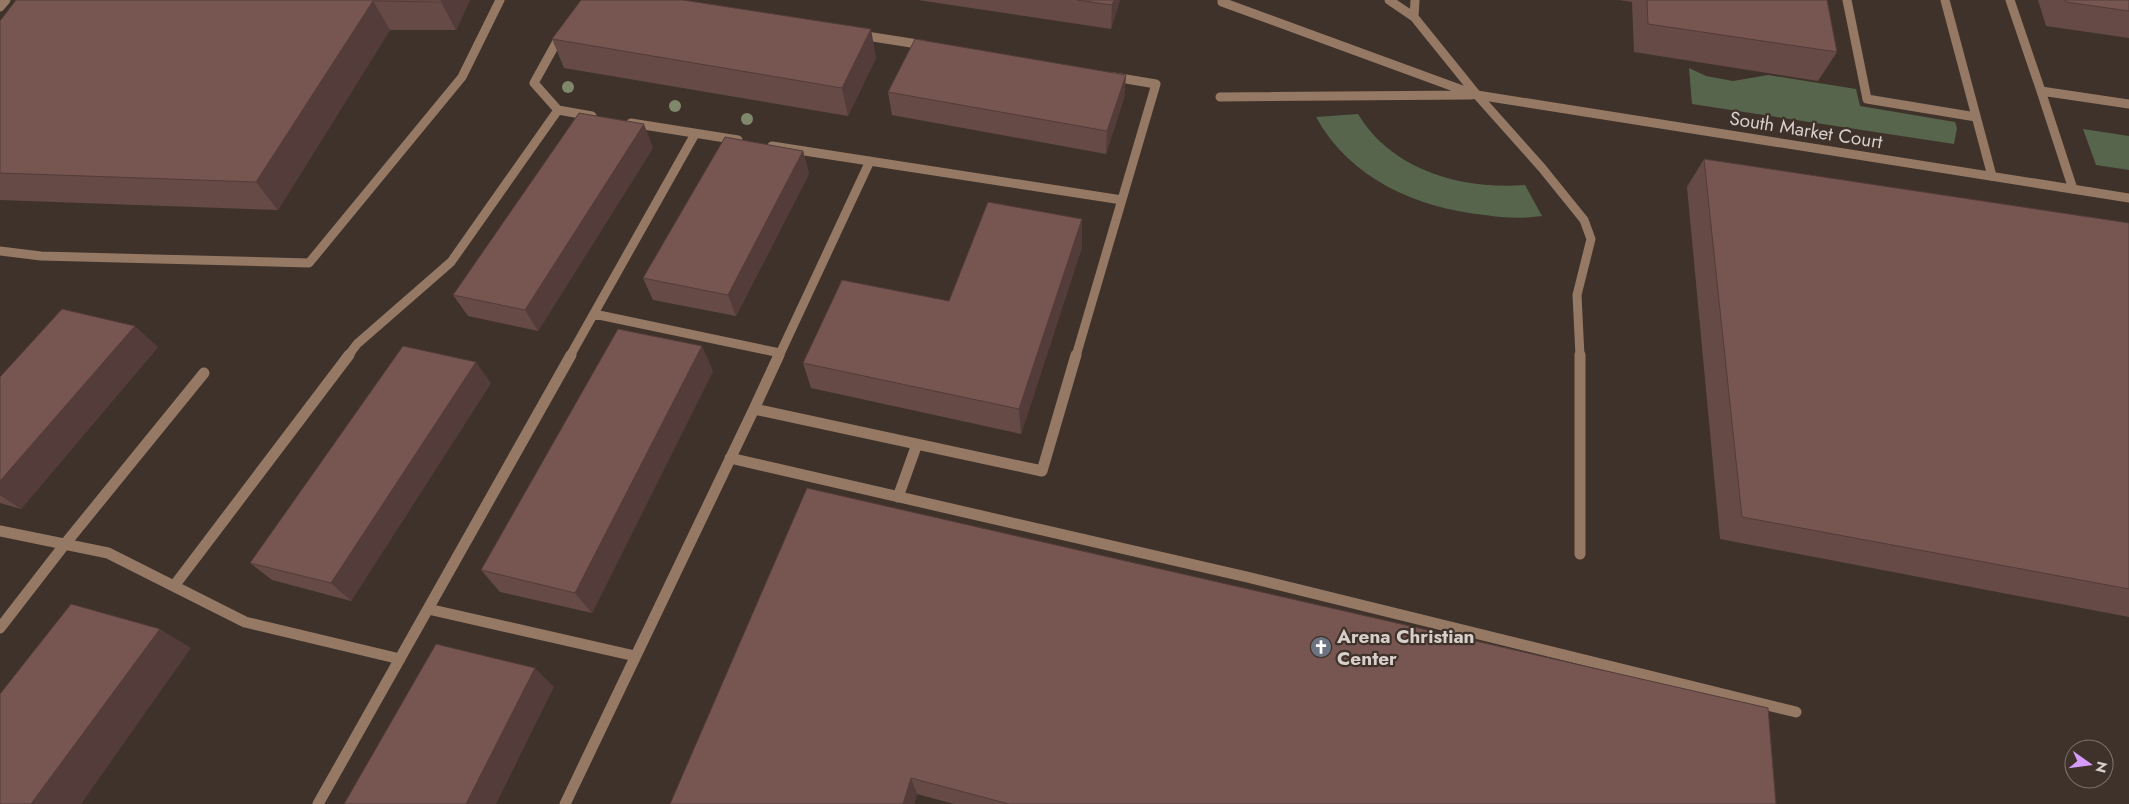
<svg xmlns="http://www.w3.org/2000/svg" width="2129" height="804" font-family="Jost,sans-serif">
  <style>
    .green { fill: #56654b }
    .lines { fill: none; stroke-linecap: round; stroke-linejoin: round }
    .service-far1 { stroke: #957964; stroke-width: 9 }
    .service { stroke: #957964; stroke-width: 11 }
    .minor { stroke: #957964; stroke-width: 9 }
    .tree { fill: #7f886a }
    .wall { fill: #664a46 }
    .shaded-wall { fill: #533c39 }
    .building { fill: #775651; stroke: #533c39 }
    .labels { text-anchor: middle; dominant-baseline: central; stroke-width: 4.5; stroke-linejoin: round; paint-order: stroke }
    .street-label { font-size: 19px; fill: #d8cfcb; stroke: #3f322b }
    .poi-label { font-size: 19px; font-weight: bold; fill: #d8cfcb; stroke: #3f322b; text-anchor: start }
  </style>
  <rect width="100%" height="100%" fill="#3f322b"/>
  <path class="green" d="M1689,68l17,8 27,5 35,-6 88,14 4,17 95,16 2,6 -3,16 -262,-40z
    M1358,114c34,57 105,76 167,71l17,31c-20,3 -38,2 -57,-1 -68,-7 -135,-36 -169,-98z
    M2083,129l46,7v34l-33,-5z"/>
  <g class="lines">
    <path class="service-far1" d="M1222,0v2l254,93
      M1389,0l25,17 63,78 65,73 42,52 7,19 -14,56 3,61
      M1847,0l20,99 109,18
      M1945,0l47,176
      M2010,0l31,91
      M0,7l6,-7
      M1414,17l1,-17
      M860,35l64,10
      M1220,97l251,-2
      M558,110l34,6
      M631,123l107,17
      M772,146l350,54
      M2073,189l-32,-98 88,13
      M0,251l41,5 268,7 153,-186 38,-77
      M594,314l186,39
      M348,356l9,-12 94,-82 107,-152 -24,-27 26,-47
      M570,356l125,-222
      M779,356l91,-195
      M1076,356l80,-272 -42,-7"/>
    <path class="service" d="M754,409l25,-54
      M730,458l517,119 549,135
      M898,497l19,-53
      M0,531l108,22 137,69 155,37
      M1580,554v-199
      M174,586l175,-231
      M428,609l207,47
      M0,628l65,-84 139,-171
      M318,804l253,-449
      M565,804l189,-395 288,62 34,-116"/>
    <path class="minor" d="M1477,95l652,103"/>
  </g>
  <g class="tree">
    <circle cx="568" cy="87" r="6"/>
    <circle cx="675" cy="106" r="6"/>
    <circle cx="747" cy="119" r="6"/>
  </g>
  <path class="wall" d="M16,0h454l-14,30h-66l-112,180 -278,-10v-179z
    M918,0h202l-9,29z
    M1619,0h208l10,52 -19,29 -184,-29 -2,-50z
    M2038,0h91v38l-83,-12z
    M552,39l324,19 -28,58 -284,-48z
    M1126,75l-2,23 -18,56 -214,-39 -4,-23z
    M653,148l-115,183 -70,-15 -15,-21z
    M803,151l6,23 -73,142 -83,-16 -10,-22z
    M1704,159l425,64v394l-409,-78 -33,-352z
    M1082,247l-61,187 -210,-46 -8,-25 146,-62z
    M158,347l-137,162 -21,-6v-126z
    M713,371l-121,242 -92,-21 -19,-22z
    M491,383l-140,218 -79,-21 -22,-17z
    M807,488l969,316h-822l-37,-10 -3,10z"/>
  <path class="shaded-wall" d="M442,0h28l-14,30 -15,-28z
    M1114,0h6l-9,29 1,-24z
    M373,1l17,29 -112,180 -22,-28z
    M871,29l5,29 -28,58 -6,-28z
    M1126,75l-2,23 -18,56 1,-23z
    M644,124l9,24 -115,183 -13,-21z
    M803,151l6,23 -73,142 -8,-21z
    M1082,219v28l-61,187 -2,-25z
    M135,326l23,21 -137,162 -21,-14v-14z
    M702,346l11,25 -121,242 -17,-20z
    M476,362l15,21 -140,218 -20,-18z
    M160,629l31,19 -110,156h-50z
    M535,668l19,19 -58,117h-30z
    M911,778l6,16 -3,10h-11z"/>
  <path class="building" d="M16,0h426l-1,2 -68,-1 -117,181 -256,-9v-152z
    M581,0h102l188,29 -29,59 -290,-49z
    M1077,0h37l-2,5z
    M1647,0h180l10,52 -189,-28z
    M2065,0h64v11l-63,-9z
    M915,39l211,36 -19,56 -219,-39z
    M579,113l65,11 -119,186 -72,-15z
    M725,137l78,14 -75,144 -85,-17z
    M1704,159l425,64v366l-387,-72z
    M988,202l94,17 -63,190 -216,-46 39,-83 107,21z
    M62,309l73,17 -135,155v-104z
    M618,329l84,17 -127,247 -94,-23z
    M403,346l73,16 -145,221 -81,-20z
    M807,488l961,220 8,96h-767l-98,-26 -8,26h-233z
    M71,604l89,25 -129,175h-31v-110z
    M436,644l99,24 -69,136h-122z"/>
  <defs>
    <g id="church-disc" transform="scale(1.125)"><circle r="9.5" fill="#6b7280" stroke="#3f322b"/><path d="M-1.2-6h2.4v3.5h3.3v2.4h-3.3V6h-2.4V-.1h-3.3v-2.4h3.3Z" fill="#fff"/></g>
  </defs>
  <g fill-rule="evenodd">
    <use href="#church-disc" x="1321" y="647"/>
  </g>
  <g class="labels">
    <g class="street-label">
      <text transform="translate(1806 130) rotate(9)">South Market Court</text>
    </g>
    <g class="poi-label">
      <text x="1337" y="636">Arena Christian<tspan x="1337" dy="22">Center</tspan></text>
    </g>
  </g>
  <g transform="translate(2089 764) rotate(104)"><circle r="24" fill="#3f322b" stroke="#7c716b"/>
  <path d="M0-4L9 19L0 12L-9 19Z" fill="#d59cfb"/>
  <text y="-8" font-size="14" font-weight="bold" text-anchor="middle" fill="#d8cfcb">N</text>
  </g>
</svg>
